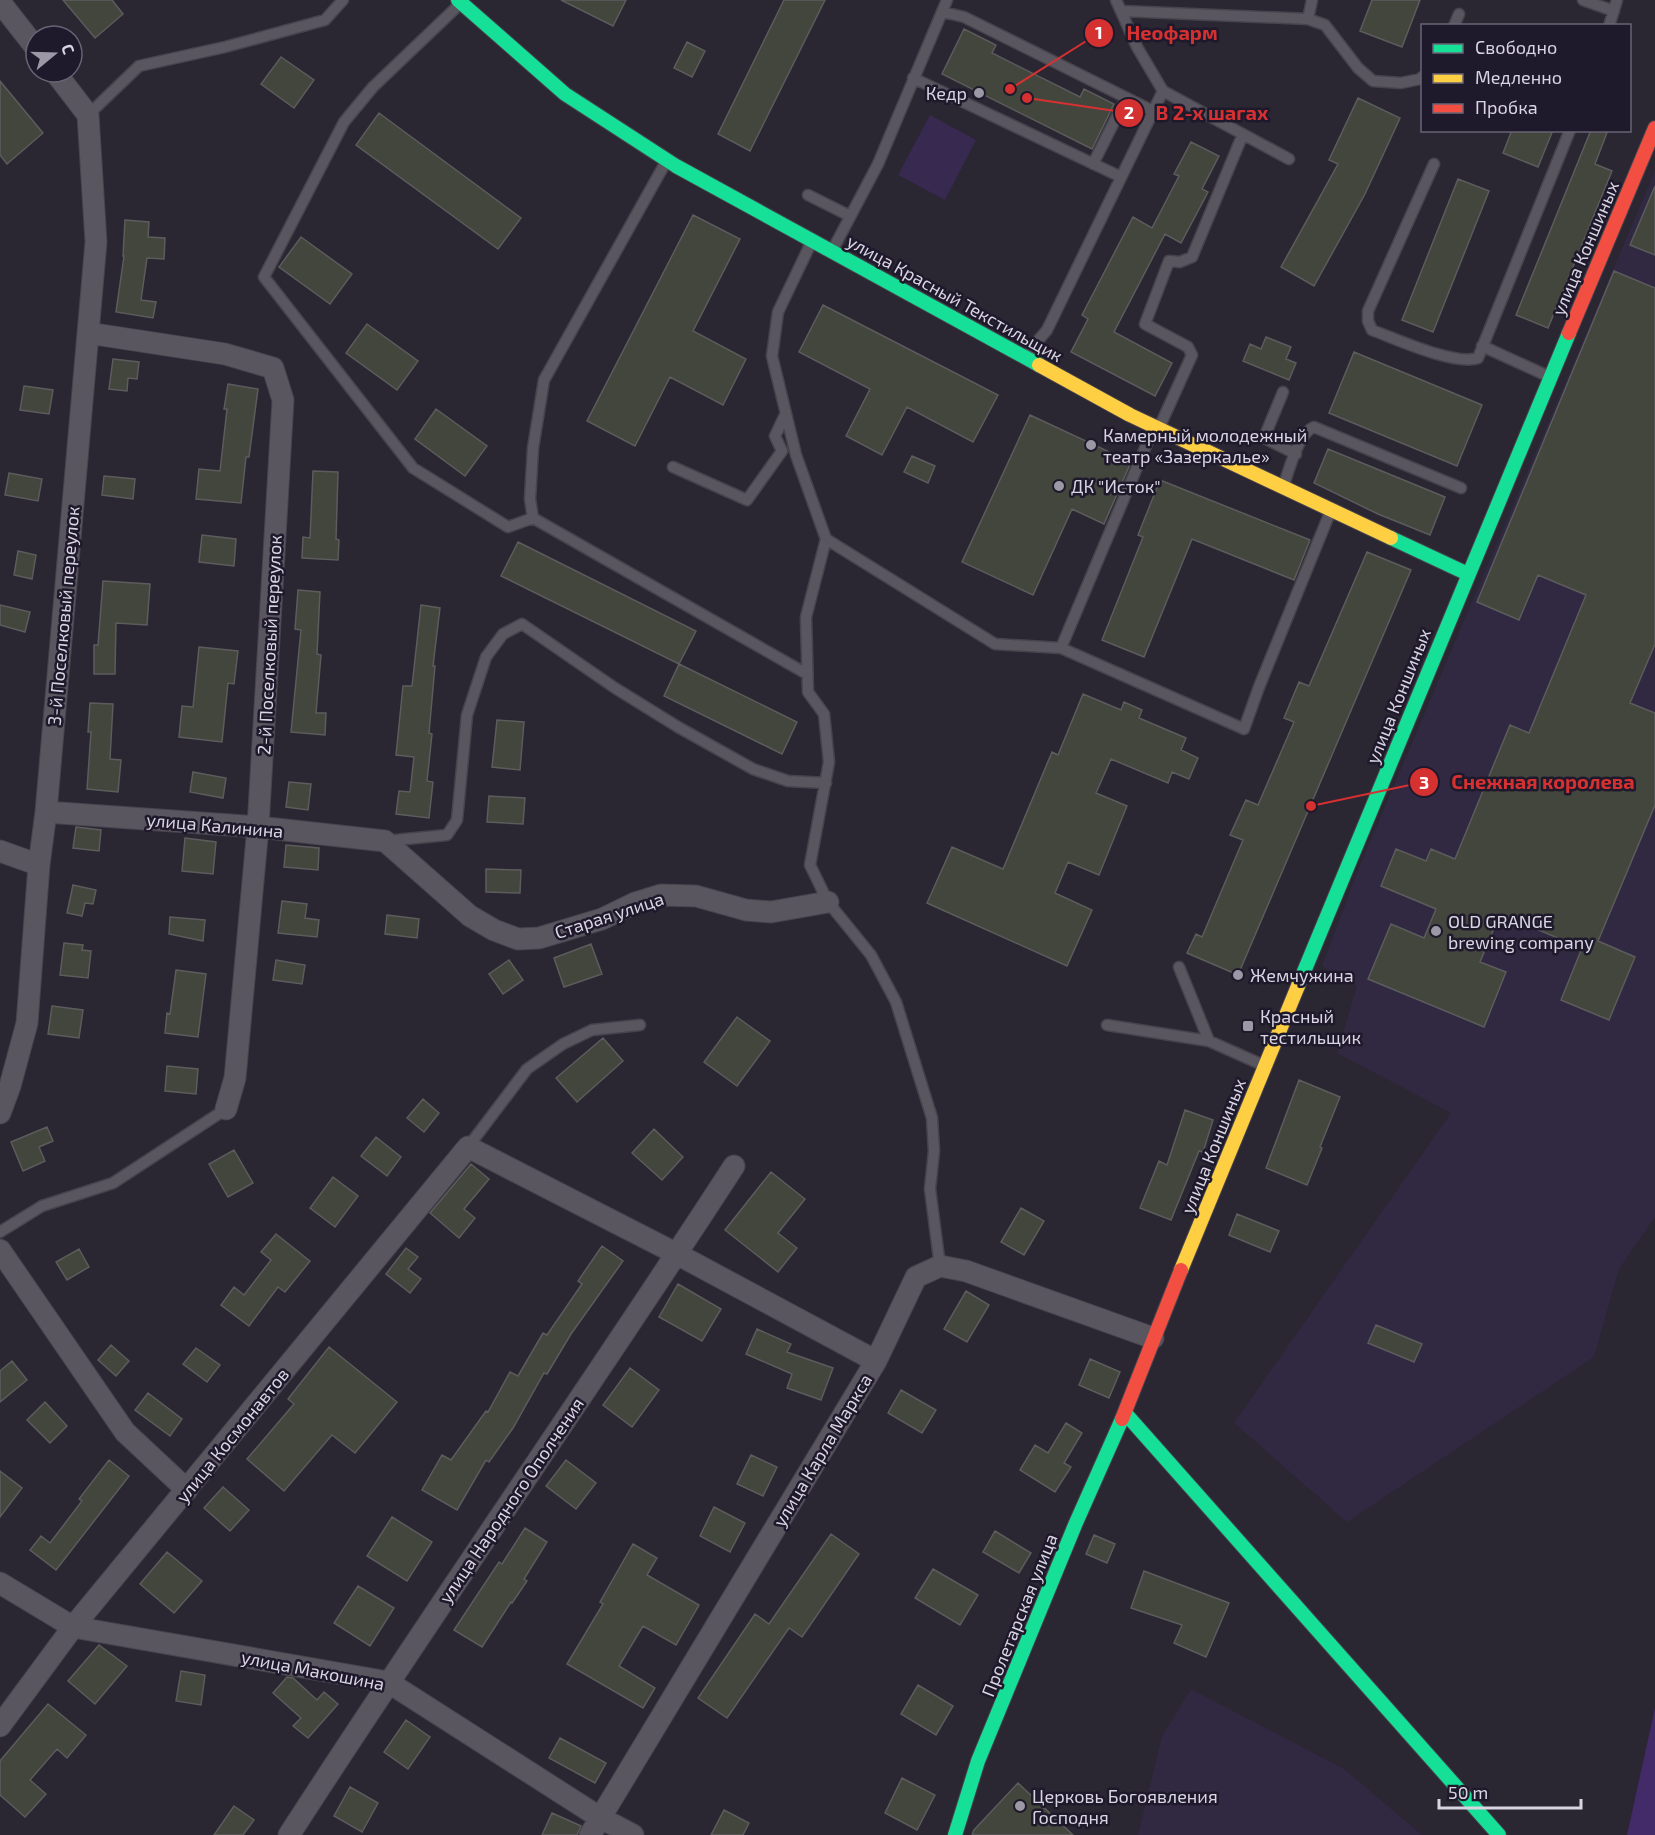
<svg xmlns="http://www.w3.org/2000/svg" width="1655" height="1835" font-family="'Exo 2',sans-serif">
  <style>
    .built { fill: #312942 }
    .green { fill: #372950 }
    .water { fill: #432a69 }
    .building { fill: #43463d; stroke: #5c5c5d; stroke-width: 1.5 }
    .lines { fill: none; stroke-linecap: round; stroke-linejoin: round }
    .lane-casing { stroke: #46434d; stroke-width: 13 }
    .street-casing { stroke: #46434d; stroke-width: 23 }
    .fast-casing { stroke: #46434d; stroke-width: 16 }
    .slow-casing { stroke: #46434d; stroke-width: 16 }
    .jam-casing { stroke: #46434d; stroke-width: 16 }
    .lane { stroke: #59565f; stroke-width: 10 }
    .street { stroke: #59565f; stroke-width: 21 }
    .fast { stroke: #16e098; stroke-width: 14 }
    .slow { stroke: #ffcf43; stroke-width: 14 }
    .jam { stroke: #f24e42; stroke-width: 14 }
    .poi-dot { fill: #9c98a5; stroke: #1f192c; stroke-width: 2 }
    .labels { text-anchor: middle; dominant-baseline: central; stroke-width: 5; stroke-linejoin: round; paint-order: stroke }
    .poi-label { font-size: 18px; fill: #d9d5e3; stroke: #1f192c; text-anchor: start }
    .street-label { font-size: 18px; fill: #d9d5e3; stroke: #1f192c }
    .leader { fill: none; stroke: #d63131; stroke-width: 2 }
    .callout-dot { fill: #d63131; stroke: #1f192c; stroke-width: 2 }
    .mark-label { font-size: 18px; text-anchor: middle; font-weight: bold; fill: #fff }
    .callout-label { font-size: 20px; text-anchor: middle; font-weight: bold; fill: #d63131; stroke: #1f192c; stroke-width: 5; stroke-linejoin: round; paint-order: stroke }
  </style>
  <rect width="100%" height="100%" fill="#2a2632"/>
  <path class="built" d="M1655,171v1046l-36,52 -25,88 -247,165 -113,-99 217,-310 -114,-60 20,-67 -35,-20 34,-91z
    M1191,1689l153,80 78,66h-284l24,-99z"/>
  <path class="green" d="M930,115l46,25 -31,60 -47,-25z"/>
  <path class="water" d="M1655,1708v127h-28z"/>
  <path class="building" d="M63,0h49l11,14 -28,24z
    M561,0h65l-13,26z
    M784,0h41l-75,151 -32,-17z
    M1372,0h48l-18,47 -42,-16z
    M964,29l32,16 -4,8 88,44 4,-8 30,15 -22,45 -150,-75z
    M687,42l18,9 -13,26 -18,-9z
    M281,57l33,23 -20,28 -33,-24z
    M0,81l43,52 -36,31 -7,-9z
    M1358,98l42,20 -35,76 -51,92 -33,-19 57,-103 -9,-4z
    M379,113l142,105 -23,31 -142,-104z
    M1512,130h41l-15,37 -35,-14z
    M1591,130h17l-13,34 17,7 -64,157 -32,-13z
    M1191,142l28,14 -17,33 6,3 -27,51 -16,-9 -51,98 58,31 -17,33 -84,-44 17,-33 -6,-4 51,-98 19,11 27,-52 -5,-2z
    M1458,179l31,12 -56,141 -31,-12z
    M1655,186v69l-25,-10z
    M693,215l47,24 -47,92 53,28 -23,46 -53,-28 -35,69 -48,-25z
    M125,220l24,2 -1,15 17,1 -1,21 -17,-1 -6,42 15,2 -3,16 -37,-6 8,-56h-1z
    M301,237l51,37 -22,30 -51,-37z
    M1614,271l41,17v356l-25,59 25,10v92l-57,136 37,16 -26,63 -48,-20 21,-52 -82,-34 -20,48 26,10 -22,55 -116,-48 23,-55 33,14 12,-29 -55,-23 15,-37 30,12 5,-12 24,10 55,-134 19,8 57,-138 -48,-20 -19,45 -42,-18z
    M823,305l175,90 -25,47 -66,-35 -25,48 -36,-19 24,-47 -71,-37z
    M367,324l51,37 -21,29 -51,-37z
    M1266,337l25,10 -5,12 10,4 -7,17 -46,-19 7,-17 11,5z
    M1354,352l128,53 -25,61 -128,-53z
    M113,359l26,3 -2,17 -9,-1 -1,13 -18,-2z
    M228,384l30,5 -9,68h-3l-5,46 -45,-4 3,-30 21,2 7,-62h-3z
    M24,386l29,4 -4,24 -29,-4z
    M436,409l51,37 -22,30 -50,-37z
    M1030,415l101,47 -27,62 -32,-15 -39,86 -71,-33z
    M1328,449l117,48 -15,38 -52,-21 -64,-31z
    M912,456l23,10 -7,17 -24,-11z
    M313,471l25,1 -2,67 3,1 -1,20 -36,-2 1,-21 7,1z
    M9,473l33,6 -4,22 -33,-6z
    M104,476l31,3 -2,20 -31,-4z
    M1160,480l150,60 -16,40 -102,-41 -48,118 -42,-17 41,-103 -5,-2z
    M202,535l34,4 -2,27 -35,-4z
    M518,542l178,89 -17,33 -178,-88z
    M18,551l18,4 -4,24 -18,-4z
    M1367,552l44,18 -173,405 -51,-22 9,-19 6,3 41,-97 -13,-5 16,-35 12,5 36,-83 -10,-4 15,-36 10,4z
    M103,581l47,3 -3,41 -31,-2 -1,51h-21v-29h4z
    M298,590l22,2 -3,62 4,1 -5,58h10l-1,22 -34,-3 10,-102 -6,-1z
    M0,605l30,7 -5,20 -25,-7z
    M421,605l19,3 -7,58h2l-6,67 3,1 -5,47 6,1 -4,36 -33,-4 3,-23 11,1 4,-35 -18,-2 7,-69h9z
    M199,647l39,4 -4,33 -6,-1 -6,59 -43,-5 3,-31 11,1z
    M679,664l118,58 -15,32 -118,-58z
    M1083,694l38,16 3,-8 18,8 -3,8 47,20 -5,12 17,8 -9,21 -17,-7 -4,11 -57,-24 -15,34 31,13 -28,69 -31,-13 -13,31 37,17 -25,56 -140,-63 25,-56 51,22 49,-117 6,3z
    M90,703l23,1 -3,55 11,1 -3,32 -31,-3 4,-57h-3z
    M497,720l27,2 -4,48 -28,-3z
    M193,772l33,6 -3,20 -33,-6z
    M289,782l22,2 -3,26 -22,-3z
    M489,796l36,2 -2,26 -36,-2z
    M76,827l25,3 -2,21 -26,-3z
    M185,838l31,4 -3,32 -31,-3z
    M286,845l33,3 -1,22 -34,-3z
    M486,869l35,1 -1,23 -34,-1z
    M73,885l23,5 -3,14 -8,-1 -3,13 -15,-3z
    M282,901l25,3 -2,14 14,2 -2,17 -39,-4z
    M387,915l32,4 -2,19 -32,-4z
    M170,917l35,3 -2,21 -34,-7z
    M64,943l19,2 -1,5 9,1 -3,27 -28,-3z
    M591,944l11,30 -38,13 -10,-29z
    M276,960l29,5 -3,19 -29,-4z
    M509,960l14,20 -20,14 -14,-20z
    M176,970l30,4 -8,63 -33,-4 2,-20 3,1z
    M52,1006l31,4 -4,28 -31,-4z
    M737,1017l33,24 -33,45 -33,-24z
    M603,1038l20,23 -46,41 -21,-24z
    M167,1066l31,3 -2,25 -31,-3z
    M1299,1080l41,17 -20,50 2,1 -15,37 -41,-17z
    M423,1099l16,14 -15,19 -17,-14z
    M1185,1110l28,10 -10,32 -4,-1 -28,69 -31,-12 19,-47 8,4z
    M47,1127l6,14 -14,6 6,14 -22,10 -12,-29z
    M654,1129l29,28 -21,23 -30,-27z
    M376,1137l25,20 -14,19 -26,-20z
    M234,1150l19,33 -25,14 -19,-33z
    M471,1164l18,15 -25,30 11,9 -16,20 -29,-25z
    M771,1172l34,27 -27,34 19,15 -19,24 -53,-42z
    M333,1177l25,19 -23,31 -25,-19z
    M1021,1208l23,13 -20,34 -23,-13z
    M1237,1214l42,17 -9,21 -41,-17z
    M276,1234l34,27 -25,31 -7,-5 -29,39 -28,-21 13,-18 10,8 27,-35 -10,-8z
    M602,1246l21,15 -52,73 -24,40 -3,-1 -31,55 -24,34 -3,-2 -29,50 -35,-20 20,-35 9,5 35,-49 2,1 22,-40 8,4 25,-43 4,2 35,-51 -4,-3z
    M406,1248l12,9 -10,12 13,10 -11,14 -24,-19z
    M79,1249l10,18 -22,13 -11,-18z
    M678,1284l43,25 -19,32 -43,-24z
    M966,1291l23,14 -22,37 -23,-13z
    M1376,1325l46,19 -8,18 -46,-19z
    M757,1329l34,15 -4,8 46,16 -12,32 -34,-12 5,-14 -46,-20z
    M111,1345l18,16 -13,15 -18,-16z
    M329,1347l68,55 -42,51 -23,-18 -48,56 -37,-32 47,-55 -6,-5z
    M196,1348l24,17 -13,17 -24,-18z
    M1090,1359l30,13 -11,26 -30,-13z
    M12,1361l15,19 -27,22v-31z
    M630,1368l29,22 -27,37 -29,-22z
    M901,1390l35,20 -14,23 -34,-20z
    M148,1393l34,26 -12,17 -35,-26z
    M45,1402l22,24 -17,17 -23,-23z
    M1066,1423l16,10 -18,30 7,4 -16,25 -35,-22 15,-25 13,8z
    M751,1455l26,12 -14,29 -26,-12z
    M109,1460l20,16 -73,94 -26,-20 11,-14 9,7 32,-42 -3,-2z
    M566,1460l30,23 -20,26 -30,-23z
    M0,1471l22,17 -22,29z
    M223,1487l26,23 -19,21 -26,-23z
    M714,1507l31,16 -15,29 -30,-16z
    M392,1517l40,25 -25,39 -40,-25z
    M525,1528l22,14 -23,37 3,2 -15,22 -1,-1 -29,45 -28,-17 45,-68 3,2z
    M995,1531l36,22 -12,20 -36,-21z
    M831,1534l28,20 -57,83 -13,-9 -62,90 -29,-20 57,-84 14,10z
    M1094,1535l21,9 -8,19 -21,-9z
    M633,1544l24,14 -10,17 52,30 -23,40 -33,-19 -24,40 36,22 -12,20 -76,-44 36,-60 -3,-2z
    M167,1552l35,29 -28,32 -34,-29z
    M933,1569l45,26 -18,30 -45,-27z
    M1144,1571l85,32 -23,54 -32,-14 8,-18 -51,-17z
    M358,1586l36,22 -24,38 -36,-23z
    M99,1645l28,21 -32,38 -27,-23z
    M181,1671l24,4 -4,30 -25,-4z
    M287,1677l6,1 24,22 7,-8 14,12 -30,34 -15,-12 8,-8 -28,-25z
    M918,1685l35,21 -17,29 -35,-21z
    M48,1704l38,31 -19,23 -10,-9 -27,31 16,14 -21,23 -25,-22v-34z
    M406,1720l24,17 -22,32 -24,-17z
    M560,1738l46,25 -11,20 -46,-25z
    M902,1778l33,17 -18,35 -32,-17z
    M1018,1783l55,52h-101l2,-5z
    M350,1787l28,16 -16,29 -28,-16z
    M234,1806l20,14 -11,15h-29z
    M724,1810l25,13 -6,12h-32z
    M552,1813l29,13 -4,9h-35z"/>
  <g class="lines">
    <g class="lane-casing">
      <path id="lane" d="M1116,0l21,47 26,44 126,68
        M1583,0l31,11
        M461,3l-88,84 -29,35 -80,155 149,191 95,59 25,-9
        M1122,11l186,8 17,6 33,43 15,13 28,2 19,-4 2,-2
        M943,12l21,5 189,94
        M1308,19l4,-19
        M1454,26l5,-12
        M1609,26l8,-26
        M913,78l208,99
        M88,115l51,-49 86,-19 100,-27 18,-20
        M667,160l-123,220 -11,68 -3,51 3,19 274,156
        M1093,164l33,-66
        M1434,164l-66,147v10l4,9c24,9 83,36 106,28l92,-228
        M808,195l42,21
        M812,241l-34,71 -6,44 24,99 30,84 -20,78 2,75 16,22 5,48 -19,103 18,37 43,53 25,47 36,116 2,33 -4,38 10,77
        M832,251l46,-87 69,-164
        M1482,346l68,31
        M1027,357l8,-13 12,-14 116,-239
        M1283,392l-19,46 32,16
        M1159,428l33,-73 -4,-8 -43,-23 24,-63 11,1 12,-5 51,-123
        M673,467l74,33 35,-49 -7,-15 10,-21
        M1283,487c6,-16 15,-54 31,-60l147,61
        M826,539l169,105 66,4 183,81 15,-42 72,-177
        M1061,648l93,-221
        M385,841l62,-6 10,-15 10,-105 19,-58 17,-23 19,-10 93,64 63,39 75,42 35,12 38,2
        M1179,967l30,74 56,25
        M1107,1025l102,16
        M468,1147l59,-78 36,-25 29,-14 48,-5
        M0,1232l42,-26 71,-23 113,-74"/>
    </g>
    <g class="street-casing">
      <path id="street" d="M0,2l36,46
        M88,333l137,21 48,14 10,32 -25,427 -23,251 -9,31
        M46,812l212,15 127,14 85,75 24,14 24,9 21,-1 63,-19 33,-16 26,-8 35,1 50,14 25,2 57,-10
        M0,851l39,14
        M0,1113l10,-27 17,-63 12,-158 7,-53 50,-570 -8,-127 -33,-43
        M0,1250l125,182 62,58
        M0,1583l73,44 315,55 211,135 34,18
        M0,1726l73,-99 395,-480 209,107 199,107
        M289,1835c145,-225 299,-444 445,-669
        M590,1835l286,-474 40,-84 24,-11 26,5 187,67"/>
    </g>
    <g class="fast-casing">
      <path id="fast" d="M458,0l107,94 111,72 363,199
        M1391,538l77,36
        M1298,986l271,-653
        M1125,1413l374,422
        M955,1835l23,-74 97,-236 47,-106"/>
    </g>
    <g class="slow-casing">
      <path id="slow" d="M1039,365l91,50 261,123
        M1181,1270l117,-284"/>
    </g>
    <g class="jam-casing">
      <path id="jam" d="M1569,333l86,-205
        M1122,1419l59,-149"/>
    </g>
    <use href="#lane" class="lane"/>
    <use href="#street" class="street"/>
    <use href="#fast" class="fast"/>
    <use href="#slow" class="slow"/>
    <use href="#jam" class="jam"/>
  </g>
  <g class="poi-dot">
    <circle cx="979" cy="93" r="6"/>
    <circle cx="1091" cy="445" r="6"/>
    <circle cx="1059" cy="486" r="6"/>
    <circle cx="1436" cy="931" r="6"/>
    <circle cx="1238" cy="975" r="6"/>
    <rect x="1242" y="1020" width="12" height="12" rx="3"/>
    <circle cx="1020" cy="1806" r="6"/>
  </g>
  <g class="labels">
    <g class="poi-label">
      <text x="967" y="93" text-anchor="end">Кедр</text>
      <text x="1103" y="435">Камерный молодежный<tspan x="1103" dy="21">театр «Зазеркалье»</tspan></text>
      <text x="1071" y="486">ДК "Исток"</text>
      <text x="1448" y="921">OLD GRANGE<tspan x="1448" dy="21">brewing company</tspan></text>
      <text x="1250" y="975">Жемчужина</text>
      <text x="1260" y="1016">Красный<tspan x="1260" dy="21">тестильщик</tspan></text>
      <text x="1032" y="1796">Церковь Богоявления<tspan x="1032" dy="21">Господня</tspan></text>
    </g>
    <g class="street-label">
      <text transform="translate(1585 248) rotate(-67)">улица Коншиных</text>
      <text transform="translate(955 298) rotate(29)">улица Красный Текстильщик</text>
      <text transform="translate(63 616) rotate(-85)">3-й Поселковый переулок</text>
      <text transform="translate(269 645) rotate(-87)">2-й Поселковый переулок</text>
      <text transform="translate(1398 696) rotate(-68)">улица Коншиных</text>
      <text transform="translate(215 825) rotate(5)">улица Калинина</text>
      <text transform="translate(609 915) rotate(-18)">Старая улица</text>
      <text transform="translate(1213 1146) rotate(-68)">улица Коншиных</text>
      <text transform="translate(232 1435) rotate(-51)">улица Космонавтов</text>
      <text transform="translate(822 1450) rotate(-59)">улица Карла Маркса</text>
      <text transform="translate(511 1500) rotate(-56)">улица Народного Ополчения</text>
      <text transform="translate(1019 1615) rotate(-68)">Пролетарская улица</text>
      <text transform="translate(313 1670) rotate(11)">улица Макошина</text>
    </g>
  </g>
  <path class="leader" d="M1010 89L1099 33M1027 98L1129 113M1311 806L1424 782"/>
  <g class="callout-dot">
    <circle cx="1010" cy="89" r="6"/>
    <circle cx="1027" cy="98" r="6"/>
    <circle cx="1311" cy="806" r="6"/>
    <circle cx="1099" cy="33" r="15"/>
    <circle cx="1129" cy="113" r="15"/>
    <circle cx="1424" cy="782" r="15"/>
  </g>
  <g class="mark-label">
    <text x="1099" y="39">1</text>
    <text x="1129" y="119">2</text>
    <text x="1424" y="789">3</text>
  </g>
  <g class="callout-label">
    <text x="1172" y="40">Неофарм</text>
    <text x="1212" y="120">В 2-х шагах</text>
    <text x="1543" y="789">Снежная королева</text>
  </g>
  <rect x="1421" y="24" width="210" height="108" fill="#1f192c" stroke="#696475" stroke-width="1.5"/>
  <rect x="1433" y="44" width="30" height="9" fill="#16e098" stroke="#696475" stroke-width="1.5"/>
  <text x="1475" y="54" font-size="18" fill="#d9d5e3">Свободно</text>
  <rect x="1433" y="74" width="30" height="9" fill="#ffcf43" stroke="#696475" stroke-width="1.5"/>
  <text x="1475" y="84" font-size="18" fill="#d9d5e3">Медленно</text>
  <rect x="1433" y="104" width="30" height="9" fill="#f24e42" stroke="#696475" stroke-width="1.5"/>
  <text x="1475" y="114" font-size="18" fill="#d9d5e3">Пробка</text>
  <g transform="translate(54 54) rotate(71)"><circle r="28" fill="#1f192c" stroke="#696475" stroke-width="1.5"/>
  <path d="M0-4.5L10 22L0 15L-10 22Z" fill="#9c98a5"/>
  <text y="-9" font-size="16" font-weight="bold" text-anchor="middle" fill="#d9d5e3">С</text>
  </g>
  <path d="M1439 1799v9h142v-9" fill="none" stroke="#d9d5e3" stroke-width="3"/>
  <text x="1448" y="1799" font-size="18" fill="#d9d5e3" stroke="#1f192c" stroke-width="4.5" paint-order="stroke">50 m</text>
</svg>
